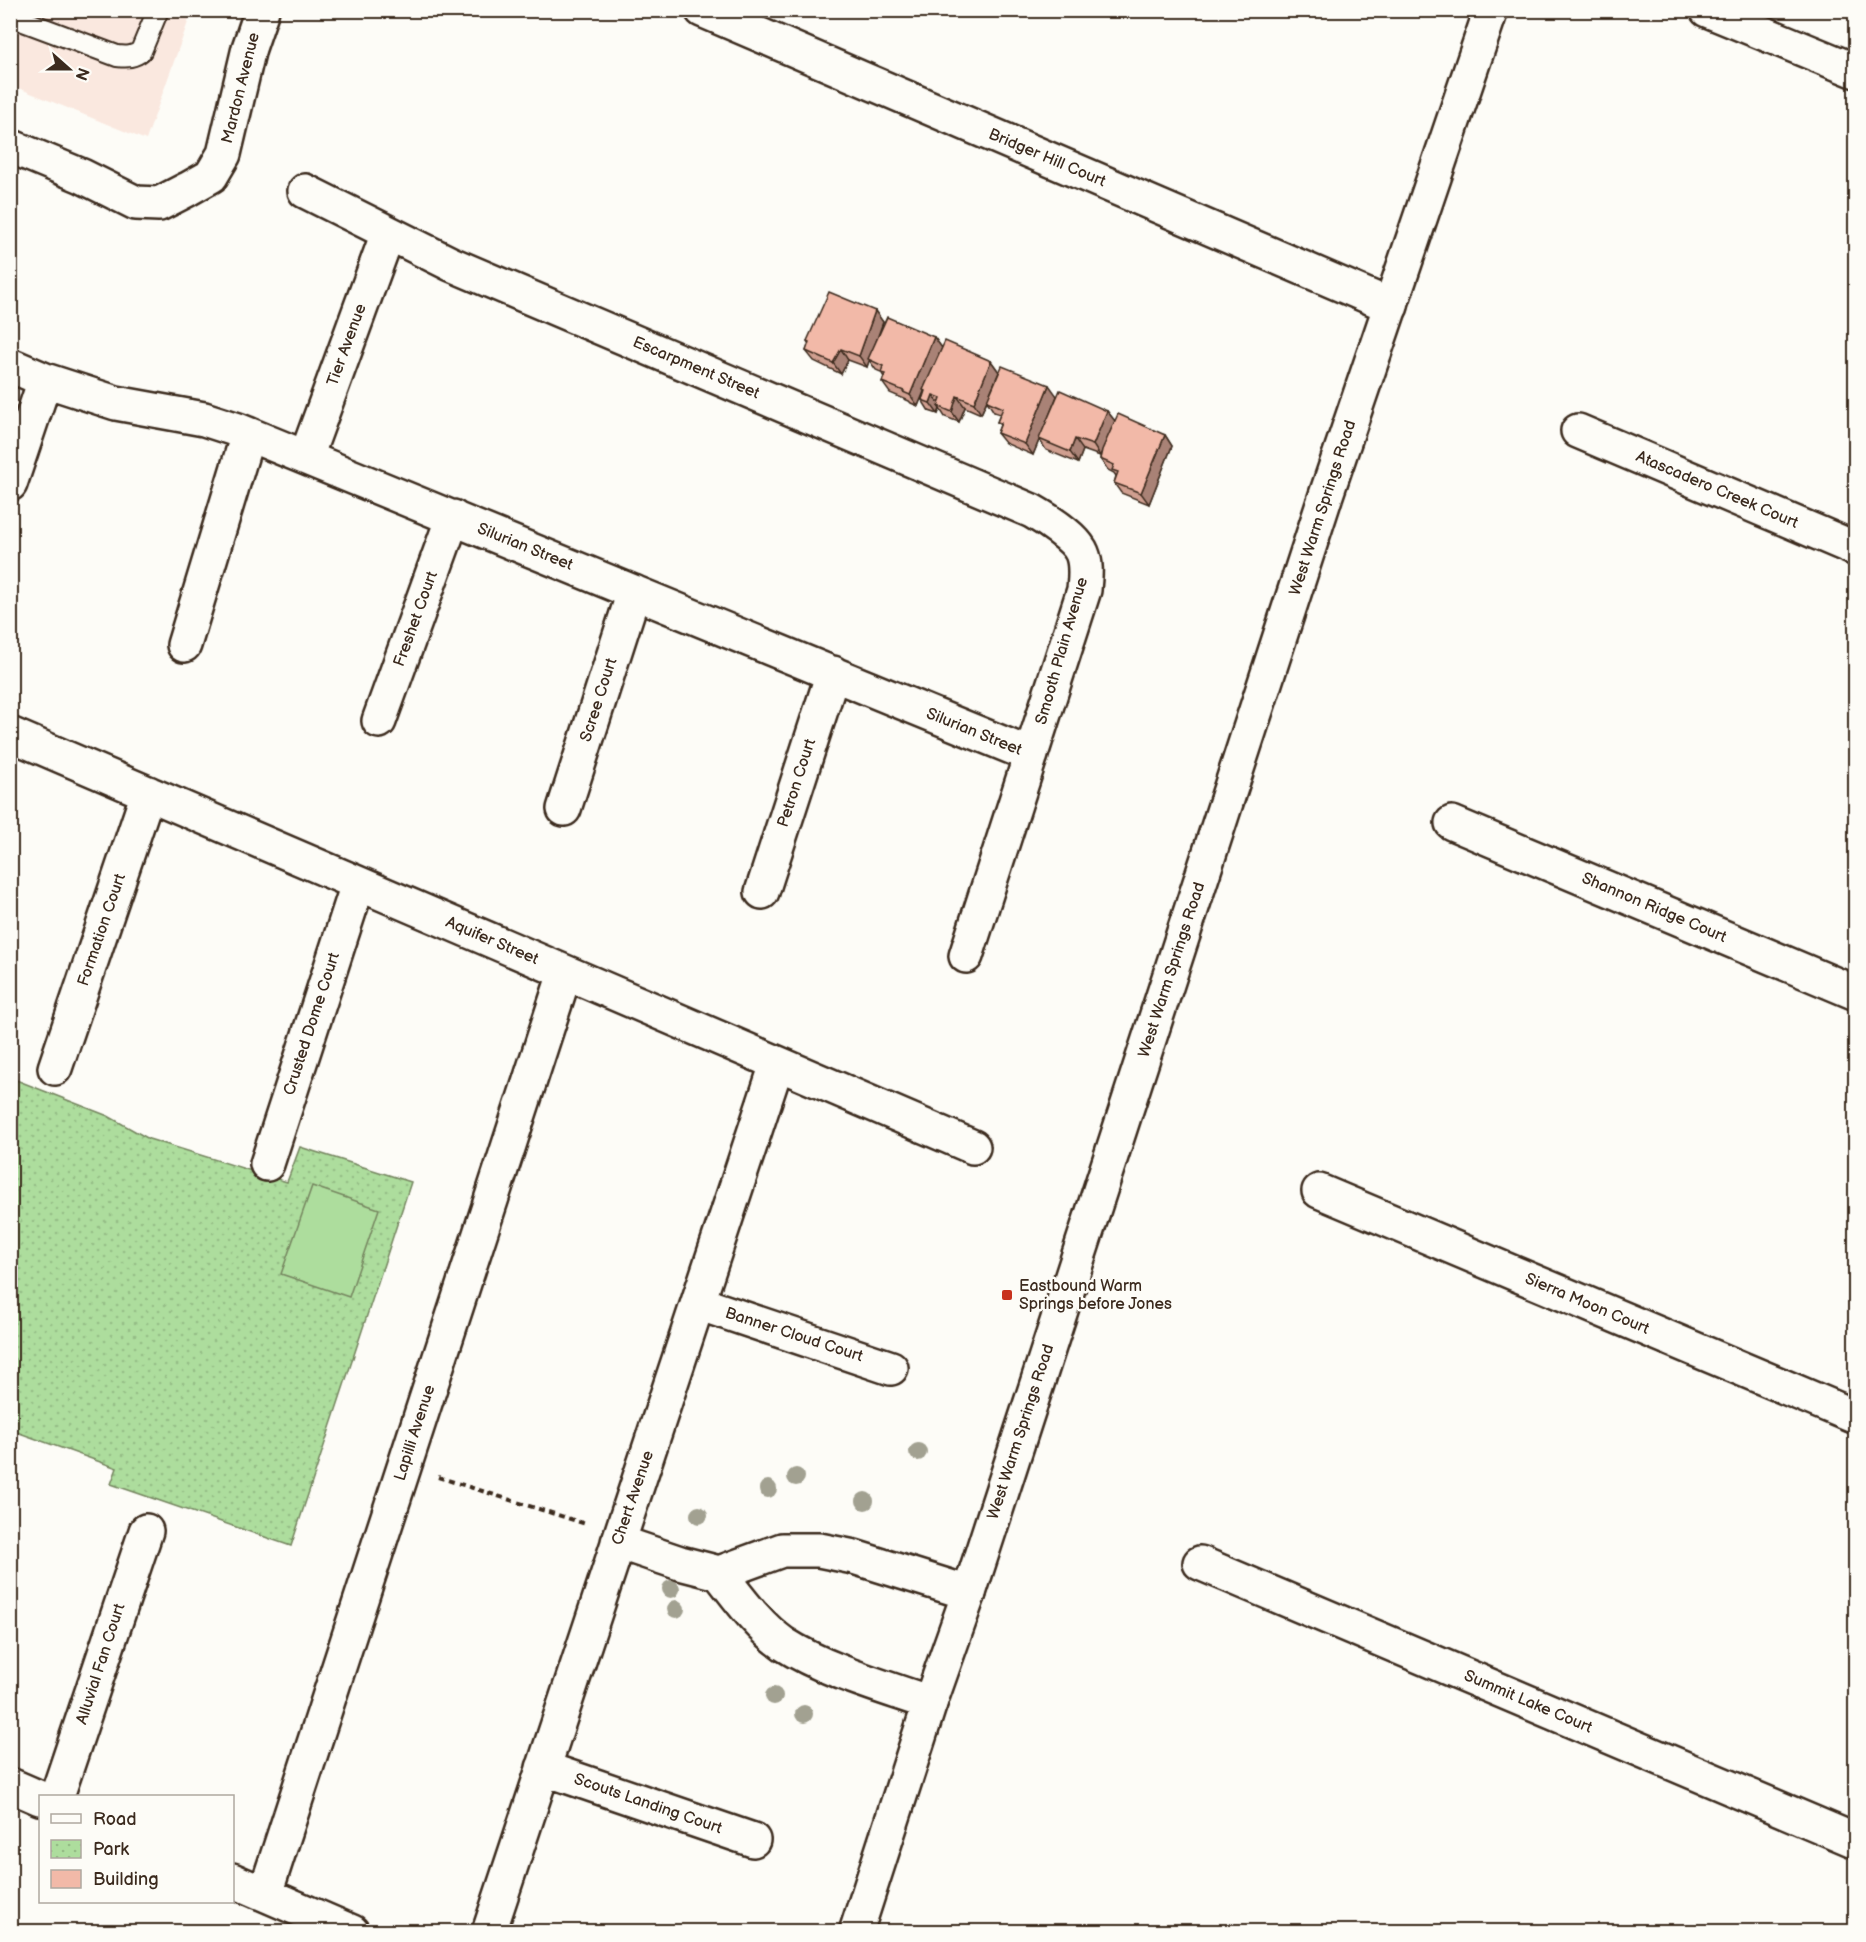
<svg xmlns="http://www.w3.org/2000/svg" width="1866" height="1942" font-family="'Balsamiq Sans',sans-serif">
  <style>
    .built { fill: #fae8df }
    .park { fill: url(#park-dots); stroke: #74845e; stroke-width: 1.5 }
    .pitch { fill: #addd9d; stroke: #74845e; stroke-width: 1.5 }
    .lines { fill: none; stroke-linecap: round; stroke-linejoin: round }
    .service-casing { stroke: #3b2a1e; stroke-width: 24 }
    .minor-casing { stroke: #3b2a1e; stroke-width: 38 }
    .secondary-casing { stroke: #3b2a1e; stroke-width: 38 }
    .path { stroke: #3b2a1e; stroke-width: 4; stroke-dasharray: 6 4.5; stroke-linecap: butt }
    .service { stroke: #fdfcf7; stroke-width: 20 }
    .minor { stroke: #fdfcf7; stroke-width: 33 }
    .secondary { stroke: #fdfcf7; stroke-width: 33 }
    .tree { fill: #a2a191 }
    .wall { fill: #d09f90; stroke: #3b2a1e; stroke-width: 1.5 }
    .shaded-wall { fill: #a98276; stroke: #3b2a1e; stroke-width: 1.5 }
    .building { fill: #f2b9a8; stroke: #3b2a1e; stroke-width: 1.5 }
    .poi-dot { fill: #c8321e; stroke: #fdfcf7; stroke-width: 2 }
    .labels { text-anchor: middle; dominant-baseline: central; stroke-width: 5; stroke-linejoin: round; paint-order: stroke }
    .street-label { font-size: 16px; fill: #3b2a1e; stroke: #fdfcf7 }
    .poi-label { font-size: 16px; fill: #3b2a1e; stroke: #fdfcf7; text-anchor: start }
  </style>
  <defs>
    <pattern id="park-dots" width="8" height="8" patternUnits="userSpaceOnUse" patternTransform="scale(1.5)"><rect width="8" height="8" fill="#addd9d"/><path d="M2 2h.1M6 6h.1" fill="none" stroke="#96be87" stroke-width="1.8" stroke-linecap="round"/></pattern>
  </defs>
  <rect width="100%" height="100%" fill="#fdfcf7"/>
  <filter id="ink" filterUnits="userSpaceOnUse"><feTurbulence type="fractalNoise" baseFrequency=".0167" numOctaves="2"/><feDisplacementMap in="SourceGraphic" scale="12" xChannelSelector="R" yChannelSelector="G"/><feConvolveMatrix kernelMatrix="1 2 1 2 8 2 1 2 1" color-interpolation-filters="sRGB"/></filter>
  <g filter="url(#ink)">
    <path class="built" d="M10,11h182l-46,129 -135,-55z"/>
    <path class="park" d="M11,1078l97,38 41,23 138,43 13,-35 111,35 -120,364 -180,-62 6,-16 -106,-38z"/>
    <path class="pitch" d="M312,1186l67,23 -30,88 -68,-23z"/>
    <g class="lines">
      <g class="service-casing">
        <path id="service" d="M10,16l107,40c10,1 17,1 24,-5l17,-41"/>
      </g>
      <g class="minor-casing">
        <path id="minor" d="M702,10l689,296
          M1707,10l149,61
          M10,146l72,30 54,27 23,1 29,-15 23,-13 13,-22 25,-106 13,-38
          M305,191l146,73 581,247c14,8 44,27 50,42 5,12 3,24 2,37l-118,366
          M10,365l35,15 71,23 88,16 34,11 793,325
          M1578,431l278,118
          M306,457l82,-224
          M10,484l35,-104
          M184,645l64,-211
          M379,721l74,-204
          M10,734l963,413
          M564,809l70,-217
          M1452,823l404,170
          M762,892l71,-219
          M55,1068l93,-275
          M267,1164l91,-280
          M1319,1191l537,226
          M698,1303l193,65
          M618,1542l62,21 39,10 63,-23h37l35,7 115,36
          M1200,1563l656,278
          M719,1573c19,24 39,53 65,71 40,26 100,43 146,59
          M543,1768l210,72
          M10,1785l30,13
          M57,1796l89,-265
          M232,1880l120,52
          M265,1894l300,-921
          M489,1932l288,-868"/>
      </g>
      <g class="secondary-casing">
        <path id="secondary" d="M856,1932l74,-229 39,-110 357,-1098 165,-485"/>
      </g>
      <path class="path" d="M438,1477l148,47"/>
      <use href="#service" class="service"/>
      <use href="#minor" class="minor"/>
      <use href="#secondary" class="secondary"/>
    </g>
    <g class="tree">
      <circle cx="918" cy="1452" r="9"/>
      <circle cx="796" cy="1477" r="9"/>
      <circle cx="768" cy="1489" r="9"/>
      <circle cx="865" cy="1501" r="9"/>
      <circle cx="699" cy="1515" r="9"/>
      <circle cx="671" cy="1589" r="9"/>
      <circle cx="676" cy="1609" r="9"/>
      <circle cx="774" cy="1696" r="9"/>
      <circle cx="804" cy="1714" r="9"/>
    </g>
    <path class="wall" d="M875,311l8,11 -7,19 58,-4 8,11 49,13 8,11 58,24 -24,59 -28,-12 -8,-10 3,-8 -3,-3 3,-8 -6,-2 -7,-11 -6,13 -16,-7 -6,15 -14,-5 -5,-8 -2,5 -9,-3 -7,-11 3,-8 -1,-1 -6,15 -7,-3 -2,-2 -19,-8 -8,-11 2,-5 -3,-5 -5,-2 -7,-10 -2,7 -19,-7 -7,14 -27,-13 -8,-10 3,-7 -2,-3z
      M1107,411l8,10 50,14 7,11 -23,58 -28,-11 -7,-10 2,-7 -2,-3 -6,-3 -8,-11 1,-6 -1,3 -17,-6 -5,13 -32,-13 -7,-11z"/>
    <path class="shaded-wall" d="M875,311l8,11 -16,45 -8,-11z
      M934,337l8,11 -24,58 -8,-11z
      M841,349l7,11 -7,14 -8,-11z
      M991,361l8,11 -18,42 -7,-11z
      M1049,385l8,11 -24,59 -8,-11z
      M933,395l8,11h-3l2,3 -2,5 -8,-11z
      M957,396l8,11 -6,15 -7,-10z
      M1107,411l8,10 -15,35 -7,-11z
      M1165,435l7,11 -23,58 -8,-11z
      M1075,439l8,11 -5,13 -8,-11z"/>
    <path class="building" d="M829,292l46,19 -16,45 -18,-7 -8,14 -27,-12 3,-9 -2,-1z
      M887,317l47,20 -24,58 -7,-3 1,-1 -22,-9 3,-8 -4,-1 2,-7 -15,-7z
      M945,341l46,20 -17,42 -17,-7 -5,16 -14,-6 3,-8 -8,-3 -3,8 -8,-3 3,-9 -2,-1z
      M1002,366l47,19 -24,59 -28,-11 4,-10 -4,-1 6,-14 -16,-7z
      M1060,390l47,21 -14,34 -18,-6 -5,13 -31,-13z
      M1118,414l47,21 -24,58 -27,-10 4,-11 -6,-2 2,-5 -14,-6 2,-9z"/>
  </g>
  <rect class="poi-dot" x="1001" y="1289" width="12" height="12" rx="3"/>
  <g class="labels">
    <g class="street-label">
      <text transform="translate(241 88) rotate(-76)">Mardon Avenue</text>
      <text transform="translate(1047 158) rotate(23)">Bridger Hill Court</text>
      <text transform="translate(347 345) rotate(-70)">Tier Avenue</text>
      <text transform="translate(696 368) rotate(23)">Escarpment Street</text>
      <text transform="translate(1717 490) rotate(23)">Atascadero Creek Court</text>
      <text transform="translate(1323 508) rotate(-72)">West Warm Springs Road</text>
      <text transform="translate(525 547) rotate(22)">Silurian Street</text>
      <text transform="translate(416 619) rotate(-70)">Freshet Court</text>
      <text transform="translate(1062 651) rotate(-74)">Smooth Plain Avenue</text>
      <text transform="translate(599 700) rotate(-72)">Scree Court</text>
      <text transform="translate(974 732) rotate(22)">Silurian Street</text>
      <text transform="translate(797 783) rotate(-72)">Petron Court</text>
      <text transform="translate(1654 908) rotate(23)">Shannon Ridge Court</text>
      <text transform="translate(102 930) rotate(-71)">Formation Court</text>
      <text transform="translate(492 941) rotate(23)">Aquifer Street</text>
      <text transform="translate(1172 970) rotate(-72)">West Warm Springs Road</text>
      <text transform="translate(312 1024) rotate(-72)">Crusted Dome Court</text>
      <text transform="translate(1587 1304) rotate(23)">Sierra Moon Court</text>
      <text transform="translate(794 1335) rotate(18)">Banner Cloud Court</text>
      <text transform="translate(1021 1432) rotate(-72)">West Warm Springs Road</text>
      <text transform="translate(415 1433) rotate(-72)">Lapilli Avenue</text>
      <text transform="translate(633 1498) rotate(-71)">Chert Avenue</text>
      <text transform="translate(101 1664) rotate(-72)">Alluvial Fan Court</text>
      <text transform="translate(1528 1702) rotate(23)">Summit Lake Court</text>
      <text transform="translate(648 1804) rotate(19)">Scouts Landing Court</text>
    </g>
    <g class="poi-label">
      <text x="1019" y="1286">Eastbound Warm<tspan x="1019" dy="18">Springs before Jones</tspan></text>
    </g>
  </g>
  <rect width="1866" height="1942" fill="none" stroke="#fdfcf7" stroke-width="36"/>
  <rect x="18" y="18" width="1830" height="1906" fill="none" stroke="#3b2a1e" stroke-width="2" filter="url(#ink)"/>
  <rect x="39" y="1795" width="195" height="108" fill="#fdfcf7" stroke="#afa8a0" stroke-width="1.5"/>
  <rect x="51" y="1814" width="30" height="9" fill="#fdfcf7" stroke="#afa8a0" stroke-width="1.5"/>
  <text x="93" y="1825" font-size="18" fill="#3b2a1e">Road</text>
  <rect x="51" y="1840" width="30" height="18" fill="url(#park-dots)" stroke="#afa8a0" stroke-width="1.5"/>
  <text x="93" y="1855" font-size="18" fill="#3b2a1e">Park</text>
  <rect x="51" y="1870" width="30" height="18" fill="#f2b9a8" stroke="#afa8a0" stroke-width="1.5"/>
  <text x="93" y="1885" font-size="18" fill="#3b2a1e">Building</text>
  <g transform="translate(69 69) rotate(111)" stroke="#fdfcf7" stroke-width="4.5" paint-order="stroke">
  <path d="M0-4.5L10 22L0 15L-10 22Z" fill="#3b2a1e"/>
  <text y="-9" font-size="16" font-weight="bold" text-anchor="middle" fill="#3b2a1e">N</text>
  </g>
</svg>
